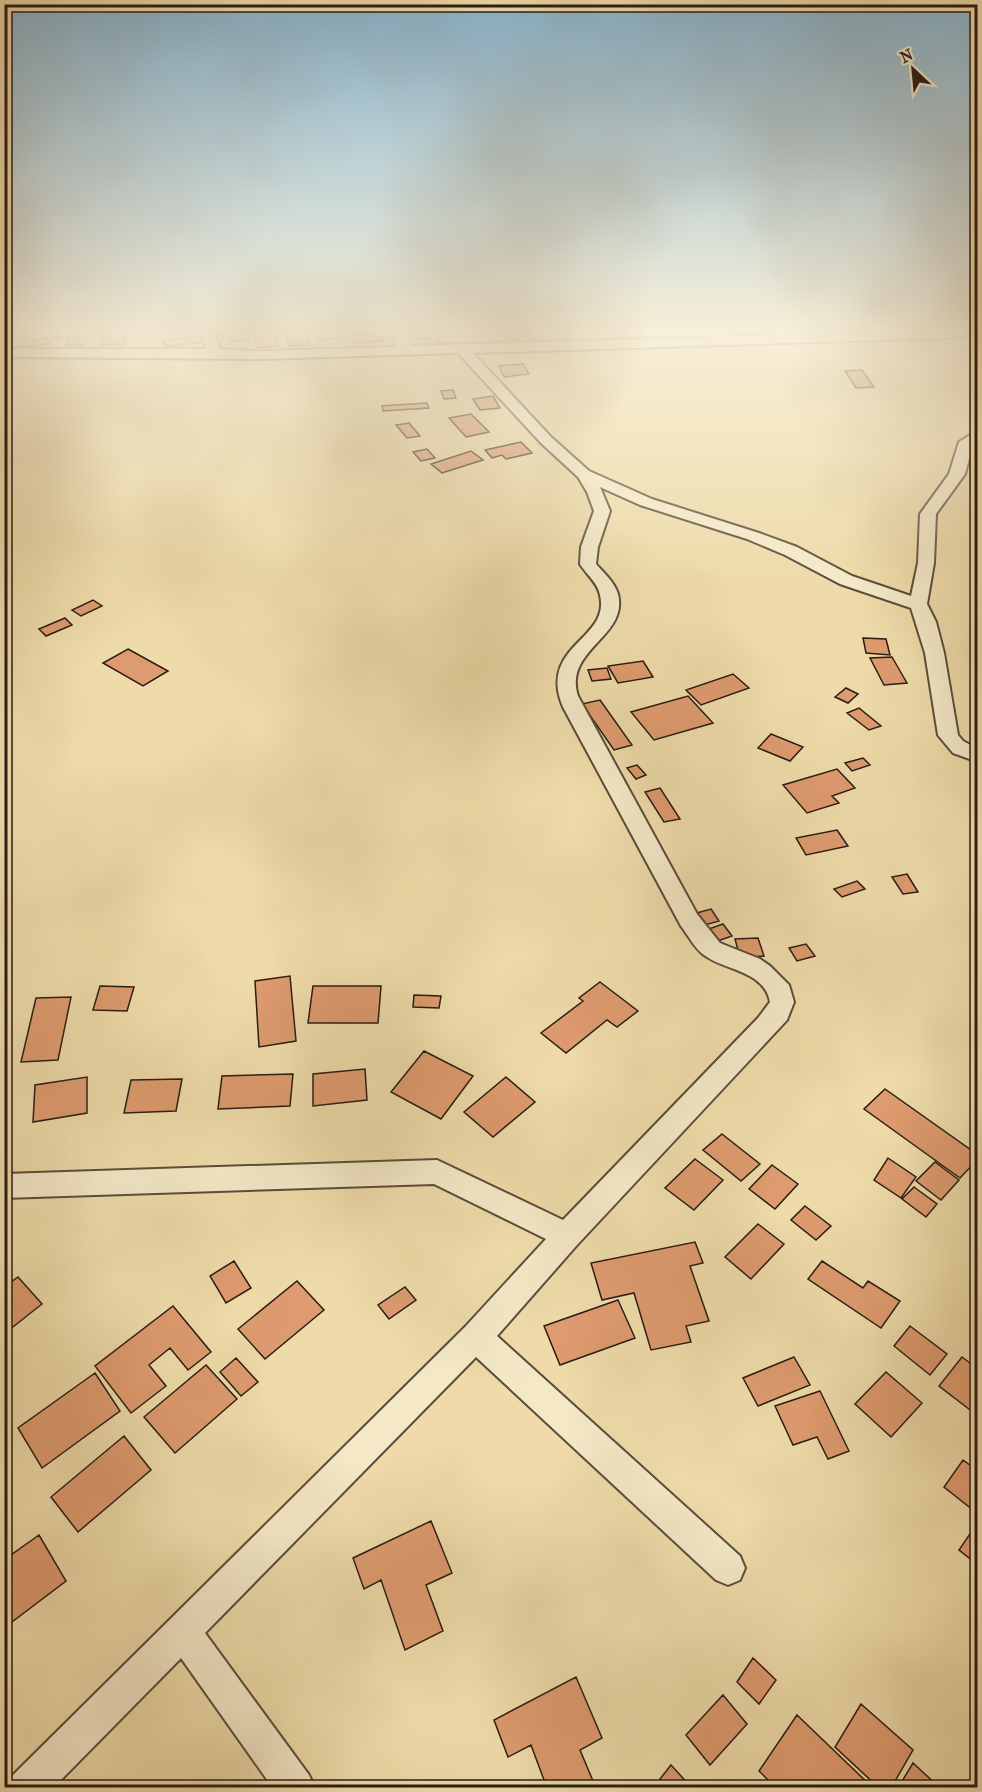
<svg xmlns="http://www.w3.org/2000/svg" width="982" height="1792" font-family="'IM FELL French Canon',serif">
  <style>
    .building { fill: #de9b6f; stroke: #291c16; stroke-width: 1.5 }
    .lines { fill: none; stroke-linecap: round; stroke-linejoin: round }
    .street-casing { stroke: #5a4c3b; stroke-width: 4 }
    .street { fill: #f4e8c7; fill-rule: evenodd }
  </style>
  <rect width="100%" height="100%" fill="#eedba9"/>
  <filter id="stains"><feTurbulence type="fractalNoise" baseFrequency=".00333" numOctaves="4"/><feColorMatrix values="0 0 0 0 .2 0 0 0 0 .09 0 0 0 0 .02 0 0 0 .5 -.17"/></filter>
  <radialGradient id="worn" r=".72"><stop offset=".6" stop-color="#630" stop-opacity="0"/><stop offset="1" stop-color="#630" stop-opacity=".3"/></radialGradient>
  <path class="building" d="M228,328h17l6,11 -19,3 -3,-4 -6,1 -5,-9z
    M338,328l3,10 -21,2 -4,-10z
    M404,328h20l6,8 -18,2z
    M445,328h15l4,4 -27,5 -6,-7z
    M502,328h22l12,11 -18,4z
    M548,328h41l1,2 -40,2z
    M307,329l2,16 -21,1 -2,-15z
    M372,329l2,8h8l1,4 -29,2 -3,-13z
    M127,330l-3,14 -23,1 4,-14z
    M200,332l4,10 -39,5 -2,-6 23,-3 -2,-4z
    M89,333l-5,12h-19l6,-11z
    M275,333l4,13 -22,2 -4,-13z
    M504,333l4,7 -18,2 -4,-7z
    M48,336l2,8 -39,4 2,-9z
    M439,338l1,5 -22,1 -1,-5z
    M523,364l6,10 -25,3 -5,-11z
    M862,370l12,17 -18,1 -11,-17z
    M453,390l3,8 -12,1 -3,-8z
    M493,396l7,12 -20,2 -7,-11z
    M427,403l2,5 -46,3 -1,-5z
    M471,414l18,18 -23,5 -17,-19z
    M409,423l11,13 -13,2 -11,-13z
    M521,442l11,11 -26,6 -4,-4 -10,3 -7,-8z
    M427,449l8,9 -14,3 -8,-9z
    M471,451l12,9 -41,13 -11,-9z
    M93,600l9,6 -21,10 -9,-6z
    M65,618l7,7 -26,11 -7,-7z
    M863,638l23,1 4,16 -24,-2z
    M128,649l40,22 -25,15 -40,-23z
    M892,657l15,26 -23,2 -14,-27z
    M643,661l10,16 -35,6 -10,-17z
    M607,668l4,11 -19,2 -4,-11z
    M733,674l16,14 -48,17 -15,-15z
    M846,688l12,6 -10,9 -13,-6z
    M688,696l25,27 -59,17 -23,-28z
    M600,700l32,45 -18,5 -32,-46z
    M859,708l22,18 -12,4 -22,-17z
    M771,734l32,13 -13,14 -32,-13z
    M863,758l7,7 -18,6 -7,-8z
    M637,765l9,10 -10,4 -9,-11z
    M837,769l18,19 -23,8 7,7 -32,10 -24,-28z
    M660,788l20,31 -16,3 -19,-30z
    M837,830l11,16 -42,9 -10,-17z
    M907,874l11,18 -15,2 -11,-17z
    M857,881l8,8 -23,8 -8,-8z
    M711,909l8,12 -18,5 -8,-12z
    M723,924l9,12 -20,7 -9,-12z
    M758,938l6,18 -24,2 -5,-19z
    M806,944l9,12 -18,5 -8,-13z
    M290,976l6,65 -37,6 -4,-66z
    M600,982l38,29 -21,16 -10,-7 -41,33 -25,-20 42,-32 -4,-3z
    M100,986l34,1 -7,24 -34,-1z
    M313,986h68l-3,37h-70z
    M414,995l27,1 -2,12 -26,-1z
    M71,997l-13,63 -37,2 15,-64z
    M424,1051l49,25 -32,43 -50,-27z
    M365,1069l2,31 -54,6v-32z
    M293,1074l-3,32 -72,3 4,-33z
    M87,1077v36l-54,9 2,-37z
    M506,1077l29,25 -42,35 -29,-25z
    M182,1079l-6,32 -52,2 7,-33z
    M885,1089l93,66v4l-18,19 -96,-69z
    M722,1134l38,30 -19,17 -38,-31z
    M888,1158l28,19 -15,21 -27,-18z
    M695,1159l28,21 -29,30 -29,-22z
    M935,1162l24,18 -18,20 -25,-19z
    M772,1165l26,19 -23,25 -26,-20z
    M914,1187l23,17 -11,13 -24,-18z
    M805,1206l26,20 -15,14 -25,-20z
    M758,1224l26,20 -33,35 -26,-22z
    M695,1242l8,21 -13,3 19,55 -23,5 5,16 -40,8 -17,-57 -32,7 -11,-37z
    M234,1261l17,27 -25,15 -16,-27z
    M822,1261l41,27 5,-7 32,20 -19,27 -73,-49z
    M18,1277l24,27 -38,30v-47z
    M297,1281l27,29 -59,49 -27,-30z
    M405,1287l11,13 -27,19 -11,-14z
    M618,1300l17,38 -75,27 -16,-39z
    M173,1306l38,46 -23,18 -18,-22 -21,17 17,21 -35,27 -36,-47z
    M910,1326l37,28 -17,21 -36,-29z
    M794,1357l16,28 -52,21 -15,-28z
    M962,1357l16,12v47l-39,-30z
    M236,1358l22,24 -17,14 -21,-24z
    M206,1365l31,34 -62,54 -31,-36z
    M886,1372l36,31 -31,34 -36,-33z
    M95,1373l25,38 -78,57 -24,-40z
    M820,1391l29,60 -21,8 -11,-22 -24,8 -18,-39z
    M124,1436l27,34 -73,62 -27,-35z
    M963,1460l15,11v43l-34,-27z
    M431,1521l21,52 -26,12 17,46 -38,19 -24,-70 -17,9 -11,-31z
    M978,1522v43l-19,-15z
    M39,1535l27,46 -62,47v-68z
    M753,1658l23,22 -17,24 -22,-22z
    M576,1677l26,61 -22,12 16,38h-49l-16,-43 -23,12 -14,-37z
    M723,1695l24,29 -37,41 -24,-30z
    M861,1704l52,46 -22,38h-12l-44,-41z
    M797,1715l76,73h-97l-17,-17z
    M913,1763l27,25h-42z
    M671,1765l21,23h-39z"/>
  <g class="lines">
    <g class="street-casing">
      <path id="street" d="M63,328h48l-6,4 -76,7 -7,-4 7,-4z
        M201,328h12l7,21 43,2 134,-4 -7,-19h12l9,18 567,-17v8l-505,16 78,84 38,34 63,28 107,34 38,14 55,29 59,20 7,-33 2,-49 29,-40 10,-32 19,-12v11l-5,3 -8,30 -29,40 -2,49 -7,41 9,18 8,31 14,82 5,6 15,8v13l-25,-9 -15,-18 -13,-82 -14,-45 -71,-24 -55,-29 -38,-16 -107,-34 -40,-18 10,24 -12,36 -2,17c8,9 19,19 22,30 11,43 -55,55 -40,102l119,218 23,29 40,16 10,7 19,19 5,17 -7,18 -210,225 -80,91 243,220 5,12 -5,12 -12,5 -12,-5 -240,-223 -271,276 104,142 6,13h-42l-92,-130 -128,130h-46l6,-13 452,-448 81,-88 -112,-55 -430,14v-24l433,-14 126,60 195,-202 12,-16c-6,-32 -45,-31 -66,-47 -9,-6 -16,-20 -23,-29l-118,-219c-26,-62 48,-67 37,-112 -2,-12 -14,-21 -20,-31l1,-17 13,-36 -7,-19 -9,-15 -37,-34 -83,-90 -195,6 -259,-2v-8h202z"/>
    </g>
    <use href="#street" class="street"/>
  </g>
  <linearGradient id="sky" x2="0" y2="1"><stop stop-color="#89b6d1"/><stop offset="0.57" stop-color="#f7efd8"/><stop offset="1" stop-color="#f7efd8" stop-opacity="0"/></linearGradient>
  <rect width="982" height="579" fill="url(#sky)"/>
  <rect width="982" height="1792" fill="none" stroke="#eedba9" stroke-width="24"/>
  <rect x="6" y="6" width="970" height="1780" fill="none" stroke="#291c16" stroke-width="3"/>
  <rect x="12" y="12" width="958" height="1768" fill="none" stroke="#291c16" stroke-width="1.5"/>
  <g transform="translate(913 69) rotate(334)" stroke="#f4e8c7" stroke-width="4.5" paint-order="stroke">
  <path d="M0-4.5L10 22L0 15L-10 22Z" fill="#291c16"/>
  <text y="-9" font-size="16" font-weight="bold" text-anchor="middle" fill="#291c16">N</text>
  </g>
  <rect width="100%" height="100%" filter="url(#stains)"/>
  <rect width="100%" height="100%" fill="url(#worn)"/>
</svg>
